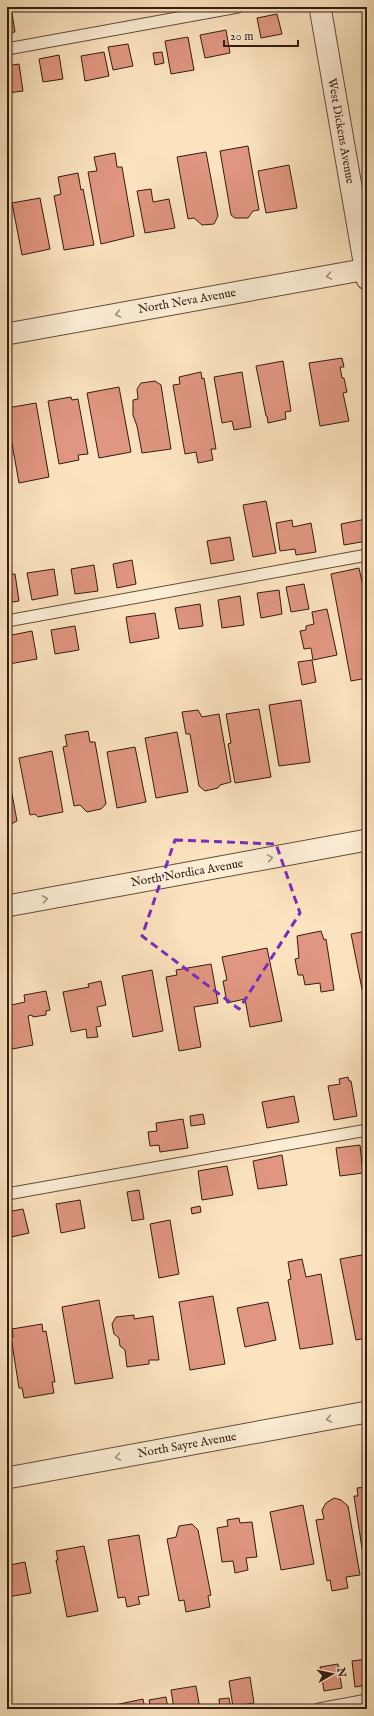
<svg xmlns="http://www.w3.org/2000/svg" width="374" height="1716" font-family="'IM FELL English',serif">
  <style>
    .building { fill: #e09680; stroke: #341b11 }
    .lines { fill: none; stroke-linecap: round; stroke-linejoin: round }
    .lane-casing { stroke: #664d3c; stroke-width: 13 }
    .street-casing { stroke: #664d3c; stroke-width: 23 }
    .lane { stroke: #fcedd5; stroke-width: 11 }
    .street { stroke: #fcedd5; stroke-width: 21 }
    .oneway { stroke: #a28e7d }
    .marked { fill: none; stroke: #7b2cbf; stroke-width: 3; stroke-dasharray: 8 5; stroke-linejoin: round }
    .labels { text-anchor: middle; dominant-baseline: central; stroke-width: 4; stroke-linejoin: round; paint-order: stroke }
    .street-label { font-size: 12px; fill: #341b11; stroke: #fcedd5 }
  </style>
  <rect width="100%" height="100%" fill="#fbe3bf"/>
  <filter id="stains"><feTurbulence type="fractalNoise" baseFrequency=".005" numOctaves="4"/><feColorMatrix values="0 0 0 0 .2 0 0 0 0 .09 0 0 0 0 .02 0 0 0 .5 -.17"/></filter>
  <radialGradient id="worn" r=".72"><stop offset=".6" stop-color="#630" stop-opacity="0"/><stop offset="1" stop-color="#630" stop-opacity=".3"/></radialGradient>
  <path class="building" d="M7,7h4l4,25 -8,1z
    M277,14l5,20 -21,4 -4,-20z
    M226,30l4,23 -25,5 -5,-23z
    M188,37l6,33 -23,4 -6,-33z
    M128,44l5,22 -20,4 -5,-23z
    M104,52l5,24 -24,5 -4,-25z
    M162,52l2,11 -9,2 -2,-12z
    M59,55l4,24 -20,3 -4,-23z
    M19,64l4,27 -16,2v-27z
    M248,146l11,64 -6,1 -5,7h-13l-4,-3 -11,-64z
    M206,152l12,64 -4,8 -12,1 -8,-7 -6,1 -11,-62z
    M115,153l2,14h5l12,69 -33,8 -13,-72 9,-1 -3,-14z
    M289,165l8,43 -31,5 -8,-42z
    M78,173l3,17 2,-1 11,56 -30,5 -10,-54 7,-2 -3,-17z
    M151,189l2,13 16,-3 6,29 -30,5 -8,-42z
    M40,198l10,51 -28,6 -10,-52z
    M7,239l4,22 -4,1z
    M342,358l2,9h-4l2,11h2l3,14 -4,1 6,28 -29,5 -11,-63z
    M283,361l8,50 -6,1 1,7 -18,4 -1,-7h-1l-10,-50z
    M201,372l1,7 2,-1 12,71h-5l2,11 -15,3 -2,-11 -11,2 -12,-69 7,-1 -1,-7z
    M242,372l9,55 -17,3 -2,-9 -10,2 -8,-46z
    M155,381l6,4 10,64 -29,4 -5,-27 -4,-11v-15l5,-1 -1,-10 4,-6z
    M119,387l12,65 -32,6 -12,-65z
    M71,397l1,3 6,-1 10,55 -10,1 1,5 -20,4 -11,-63z
    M36,403l13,74 -30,6 -12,-67v-8z
    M266,501l10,52 -23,4 -10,-52z
    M366,519l1,22 -23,4 -3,-21z
    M292,520l1,7 18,-4 5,29 -20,3 -1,-6 -15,2 -4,-28z
    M230,537l4,23 -23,4 -4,-23z
    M132,560l4,24 -19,4 -4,-24z
    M94,565l4,26 -23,3 -4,-25z
    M359,568l5,23 3,-1v88l-16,3 -20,-107z
    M54,569l4,26 -26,5 -5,-27z
    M15,574l4,27 -12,2v-28z
    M304,584l5,25 -18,3 -5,-25z
    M279,590l3,24 -21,4 -4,-25z
    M240,596l4,29 -22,3 -4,-28z
    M200,604l3,22 -24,3 -4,-21z
    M327,609l10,46 -24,5 -2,-12 -7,1 -4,-18 6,-1v-4l8,-2 -2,-12z
    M155,613l4,25 -29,5 -4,-26z
    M75,626l4,24 -24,4 -4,-24z
    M32,631l5,28 -28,5 -2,-28z
    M312,660l4,22 -14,3 -4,-23z
    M301,700l9,62 -31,4 -10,-61z
    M259,709l12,68 -36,6 -7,-39 3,-1 -5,-29z
    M198,710l4,7 17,-3 12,68 -11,3 -2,3 -13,3 -6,-5 -9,-52h-4l-4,-22z
    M88,731l2,11h5l11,62 -5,5 -14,3 -7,-7 -6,1 -11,-59 4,-1 -2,-11z
    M177,732l11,60 -32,6 -11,-60z
    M135,747l11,55 -29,6 -10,-56z
    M52,751l11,61 -25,5 -3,-3 -5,1 -11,-57z
    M7,767l10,54 -10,5z
    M321,931l3,9 2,-1 8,51 -13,2 -1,-9 -15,2 -2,-10h-5l-3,-16 4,-1 -2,-22z
    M367,931v62l-4,1 -12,-60z
    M267,948l15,73 -32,6 -5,-28 -18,4 -4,-22 4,-1 -5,-23z
    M211,964l7,39 -24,4 7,40 -22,4 -13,-74 11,-2 -1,-5z
    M152,970l11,61 -30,6 -11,-61z
    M101,981l5,24 -9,2 4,19 -5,1 2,10 -11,1 -1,-9 -15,3 -8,-40 26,-5 -1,-3z
    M46,991l4,19 -4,1v4l-13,2 -1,-2 -4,1 5,29 -26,5v-44l18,-4 -1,-7z
    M348,1077l1,4h2l6,35 -23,4 -6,-34 12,-2 -1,-5z
    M294,1096l5,26 -32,6 -5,-26z
    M203,1114l2,10 -14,2 -1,-10z
    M183,1119l5,29 -28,4 -1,-7 -9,1 -2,-14 9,-1 -1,-8z
    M360,1145l3,28 -23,3 -4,-28z
    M282,1155l5,30 -29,4 -5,-28z
    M227,1166l6,29 -31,5 -4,-29z
    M139,1190l5,29 -12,2 -5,-29z
    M80,1200l5,28 -24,5 -5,-29z
    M200,1206l1,6 -9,2 -1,-6z
    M23,1209l6,24 -22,5v-26z
    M170,1220l9,54 -20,4 -9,-54z
    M367,1254v84l-11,2 -16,-81z
    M302,1259l4,18 15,-3 12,70 -33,5 -12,-69 3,-1 -3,-17z
    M213,1296l12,68 -35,6 -11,-68z
    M99,1300l14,78 -38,6 -13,-77z
    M268,1302l8,38 -31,7 -8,-39z
    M134,1315v4l19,-3 6,44h-10v4l-22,3 -2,-17 -5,-4 -1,-8 -5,-4 -2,-10 4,-7z
    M42,1324l1,8 3,-1 9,51h-3l2,11 -30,5 -2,-10h-3l-8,-51h2l-1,-8z
    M367,1487v81h-2l-11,-72h4l-1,-8z
    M334,1498l7,2 7,6 12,69 -14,2 2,11 -16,3 -2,-11 -3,1 -11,-61 8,-1 -2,-9 4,-7z
    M303,1505l11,59 -33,6 -11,-58z
    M239,1518l1,5 12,-1 5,35 -11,1 2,12 -13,3 -2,-12 -11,1 -5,-34 11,-2 -1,-6z
    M192,1524l6,6 13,65 -3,1 2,11 -24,5 -2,-12 -5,1 -12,-62 9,-2 3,-11z
    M139,1535l10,60 -11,2 2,7 -13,3 -2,-10 -7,1 -10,-58z
    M84,1546l14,65 -31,6 -11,-57h2l-2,-9z
    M7,1561h2l1,4 15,-3 6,31 -24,4z
    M367,1659v26l-12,2 -3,-26z
    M338,1664l4,24 -18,3 -4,-24z
    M250,1677l4,26 -21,4 -4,-26z
    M196,1686l4,23h-26l-3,-19z
    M166,1697l2,12h-17l-2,-9z
    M229,1698l2,11h-11l-1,-10z
    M143,1699l2,10h-29l-1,-4z"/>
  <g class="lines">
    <g class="lane-casing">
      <path id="lane" d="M7,49l231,-42
        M7,621l360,-66
        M7,1194l360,-64
        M319,1709l48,-9"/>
    </g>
    <g class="street-casing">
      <path id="street" d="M320,7l47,272
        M7,334l360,-65
        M7,906l360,-66
        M7,1478l360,-66"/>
    </g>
    <use href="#lane" class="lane"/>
    <use href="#street" class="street"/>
  </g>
  <defs><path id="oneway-chevron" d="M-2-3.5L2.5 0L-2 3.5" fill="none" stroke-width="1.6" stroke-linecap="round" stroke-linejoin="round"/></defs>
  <g class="oneway">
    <use href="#oneway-chevron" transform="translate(329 276) rotate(170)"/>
    <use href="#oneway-chevron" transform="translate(118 314) rotate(170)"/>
    <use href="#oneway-chevron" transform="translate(270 858) rotate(-10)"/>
    <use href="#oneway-chevron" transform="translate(45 899) rotate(-10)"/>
    <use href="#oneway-chevron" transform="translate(329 1419) rotate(170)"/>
    <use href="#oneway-chevron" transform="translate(118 1457) rotate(170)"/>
  </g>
  <path class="marked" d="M175,840l101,4 24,69 -61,96 -97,-73z"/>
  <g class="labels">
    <g class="street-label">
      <text transform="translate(341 131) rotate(80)">West Dickens Avenue</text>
      <text transform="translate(187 301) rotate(-10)">North Neva Avenue</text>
      <text transform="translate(187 873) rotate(-10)">North Nordica Avenue</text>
      <text transform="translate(187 1445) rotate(-10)">North Sayre Avenue</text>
    </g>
  </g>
  <rect width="374" height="1716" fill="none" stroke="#fbe3bf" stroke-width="24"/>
  <rect x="8" y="8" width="358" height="1700" fill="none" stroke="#341b11" stroke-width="2"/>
  <rect x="12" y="12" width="350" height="1692" fill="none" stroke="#341b11"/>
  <g transform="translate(332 1674) rotate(81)" stroke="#fcedd5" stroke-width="3" paint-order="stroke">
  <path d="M0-3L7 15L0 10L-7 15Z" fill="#341b11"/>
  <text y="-6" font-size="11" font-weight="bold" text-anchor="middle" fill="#341b11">N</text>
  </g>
  <path d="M224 40v6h74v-6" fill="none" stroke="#341b11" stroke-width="2"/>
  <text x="230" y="40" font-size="12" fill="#341b11" stroke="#fcedd5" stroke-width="3" paint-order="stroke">20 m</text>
  <rect width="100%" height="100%" filter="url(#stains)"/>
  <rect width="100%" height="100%" fill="url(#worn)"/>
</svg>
